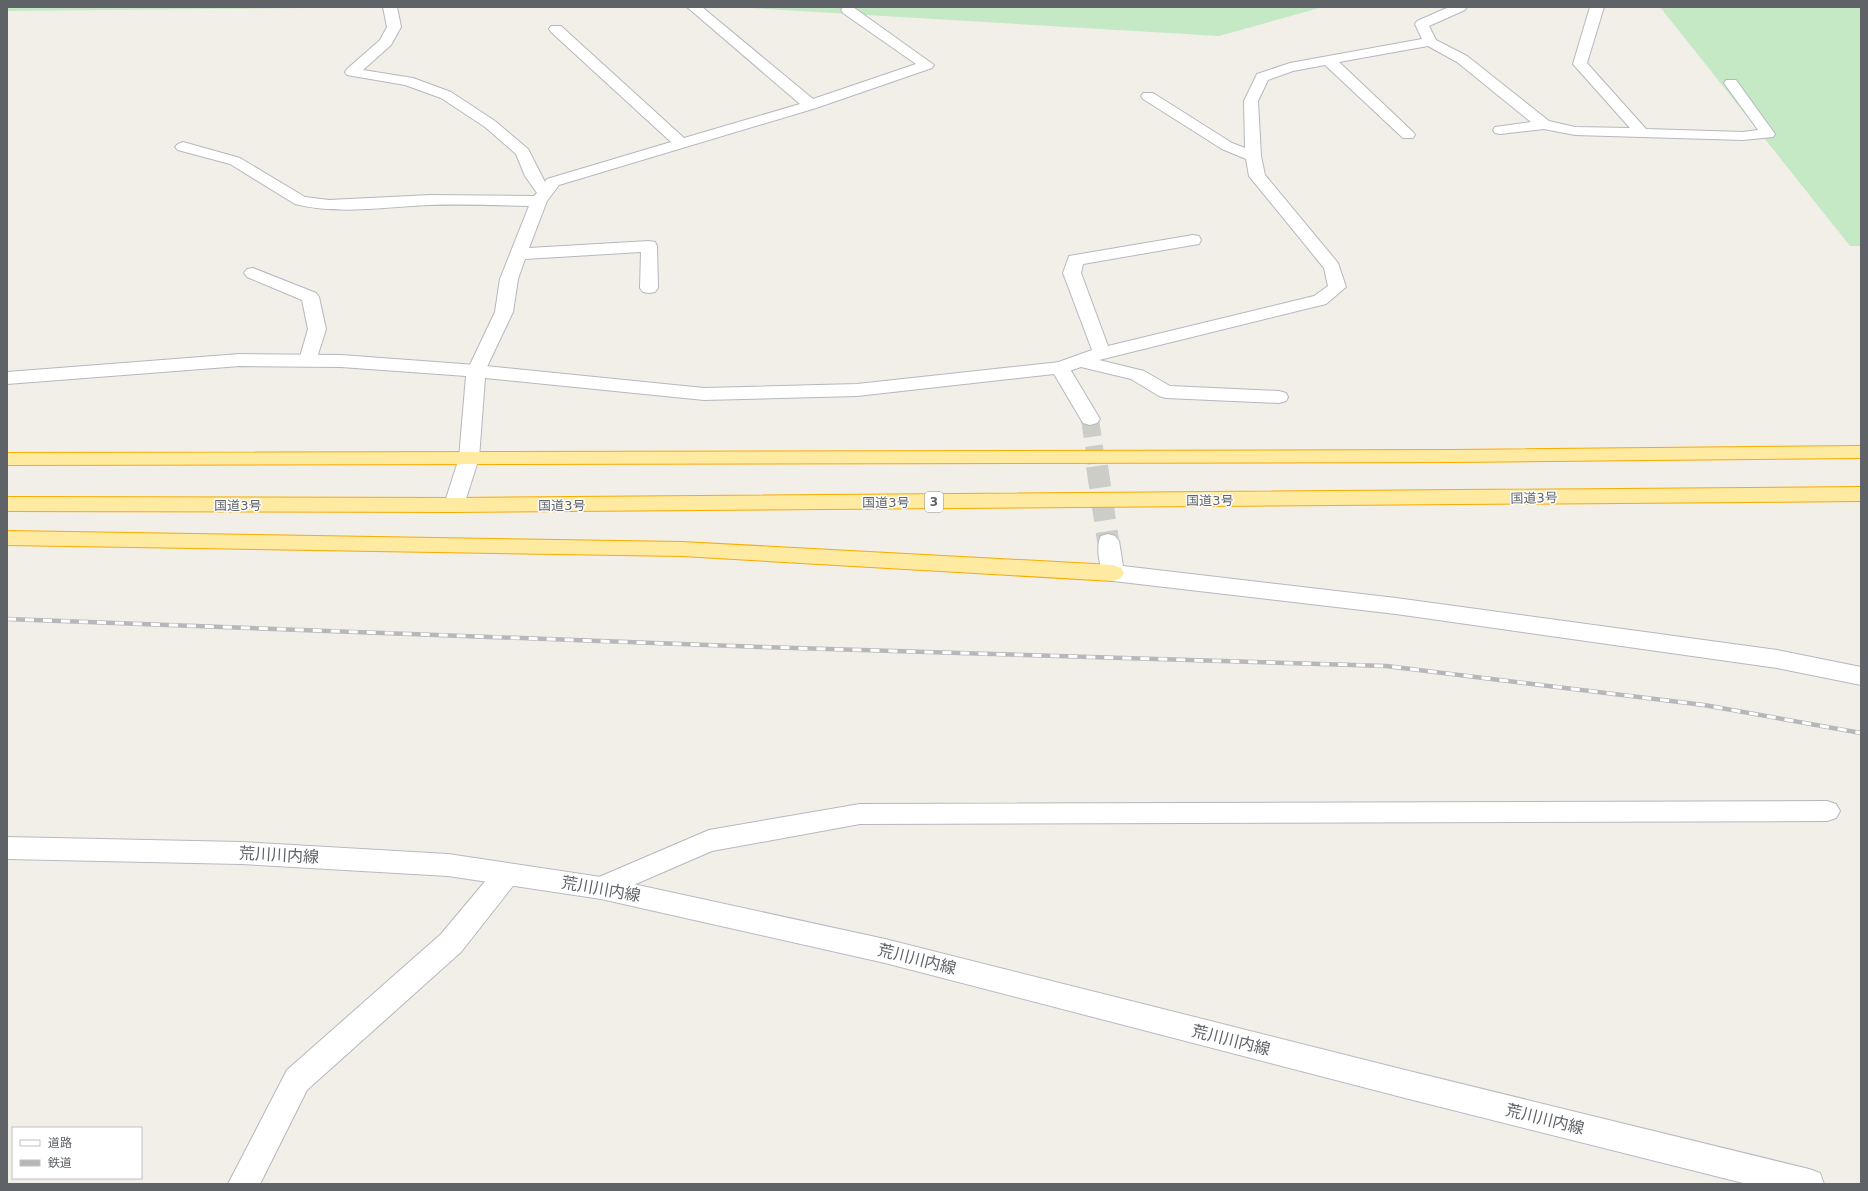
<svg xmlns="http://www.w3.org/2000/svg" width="1868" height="1191" font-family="'DejaVu Sans','Noto Sans JP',sans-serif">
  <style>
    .green { fill: #c5e8c5 }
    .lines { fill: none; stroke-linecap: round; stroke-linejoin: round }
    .tertiary-tunnel-far1 { stroke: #ccccc8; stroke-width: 18; stroke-dasharray: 18 9; stroke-linecap: butt }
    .tertiary-tunnel { stroke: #ccccc8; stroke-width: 22; stroke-dasharray: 22 11; stroke-linecap: butt }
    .minor-casing { stroke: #b5b8bc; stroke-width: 2 }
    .tertiary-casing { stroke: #b5b8bc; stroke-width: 2 }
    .secondary-casing { stroke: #b6babf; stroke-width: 2 }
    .trunk-casing { stroke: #f9ab00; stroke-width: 2 }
    .minor { fill: #fff; fill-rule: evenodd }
    .tertiary { fill: #fff; fill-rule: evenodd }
    .secondary { fill: #fff; fill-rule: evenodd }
    .trunk { fill: #feeaa1; fill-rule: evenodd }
    .rail-casing { stroke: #b6b7b8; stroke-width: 4.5 }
    .rail { stroke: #fff; stroke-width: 3; stroke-dasharray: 9; stroke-linecap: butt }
    .labels { text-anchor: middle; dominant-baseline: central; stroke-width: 3; stroke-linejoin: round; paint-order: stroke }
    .shield { fill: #fff; stroke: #8f9295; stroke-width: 1 }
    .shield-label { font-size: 12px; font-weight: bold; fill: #5f6368 }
    .street-label { font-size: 13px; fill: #5f6368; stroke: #fff }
    .near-street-label { font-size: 16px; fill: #5f6368; stroke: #fff }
  </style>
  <rect width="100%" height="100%" fill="#f1efe8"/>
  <path class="green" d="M7,7h410l-410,4z
    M733,7h590l-104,29z
    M1660,7h201v239h-11z"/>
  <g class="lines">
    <path class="tertiary-tunnel-far1" d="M1090,419l7,48"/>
    <path class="tertiary-tunnel" d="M1097,466l11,75"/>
    <g class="minor-casing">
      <path id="minor" d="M383,7h14l4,20 -10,18 -28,25 50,8 38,14 44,29 33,28 17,33 2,-3 124,-37 -120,-110 -2,-3 2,-3h10l123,112 116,-34 -113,-97h15l111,92 103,-35 -73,-51 -2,-3 2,-3h10l81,58 -2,3 -116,40 -257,77 -12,16 -18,47 120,-7 6,1 2,4 1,42 -3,4 -6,1 -6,-1 -3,-4 1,-36 -116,7 -7,20 -5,33 -28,59 -2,4 -7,2 -7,-2 -2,-4 28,-59 5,-33 29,-73c-33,-1 -67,-2 -100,-1 -44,2 -91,10 -134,-1l-65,-40 -52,-14 -3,-3 3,-3 5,-2 57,16 65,39 24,3 102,-5 103,1 3,-3 -12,-17 -9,-22 -31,-27 -44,-29 -36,-13 -58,-10 -2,-3 2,-3 33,-29 7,-13z
        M1449,7h18l-2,3 -36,16 7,14 31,16 82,65 26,6 55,1 -57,-64 17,-57h14l-17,56 59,66 97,3 15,-2 -34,-47 2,-3h10l39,54 -2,3 -30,3 -168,-5 -31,-6 -44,5 -5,-1 -2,-3 2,-3 36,-5 -74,-60 -29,-16 -89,16 74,70 2,3 -2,3h-10l-78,-73 -32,6 -25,9 -10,21 3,55 4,19 73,88 8,24 -20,17 -227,56 45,11 26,15 109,5 7,2 2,4 -2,4 -7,2 -113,-5 -7,-2 -28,-17 -50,-12 -21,7 -7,-2 -2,-4 2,-4 39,-14 -29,-77 6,-17 124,-21 6,1 2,4 -2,4 -6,1 -110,19 -2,9 27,73 206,-50 14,-10 -4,-18 -75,-92 -3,-17 -24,-10 -79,-50 -2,-3 2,-3h10l79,50 13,5 -1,-47 13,-27 33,-11 132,-24 -7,-15 2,-3z
        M253,268l63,25 3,4 7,32 -11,35 -7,2 -7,-2 -2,-4 9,-31 -6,-29 -55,-23 -3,-4 3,-4z
        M1827,801l9,3 4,7 -4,7 -9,3 -967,3 -148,27 -111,48 -9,-3 -4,-8 4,-8 117,-50 151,-26z
        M507,863l9,3 4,8 -4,8 -55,70 -154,138 -47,94h-32l59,-114 154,-136 57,-68z"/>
    </g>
    <g class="tertiary-casing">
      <path id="tertiary" d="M240,354l101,1 135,10 228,23 153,-4 203,-22 7,2 33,55 -3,4 -7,2 -7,-2 -29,-49 -197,22 -153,4 -219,-22 -6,80 -15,47 -3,5 -7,2 -7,-2 -3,-5 15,-47 7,-82 -125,-9 -101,-1 -233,18v-12z
        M1108,534l7,2 4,5 4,25 273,32 381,52 84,17v18l-84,-17 -381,-54 -283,-33 -8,-3c-5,-9 -10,-32 -4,-42z"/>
    </g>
    <g class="secondary-casing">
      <path id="secondary" d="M7,837l234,5 207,12 153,23 284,62 520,131 404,99 11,4 4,11h-77l-342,-86 -520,-135 -284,-64 -153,-23 -207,-12 -234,-5z"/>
    </g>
    <g class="trunk-casing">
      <path id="trunk" d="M1861,446v12l-405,4 -1449,3v-12l1449,-3z
        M1861,487v14l-1407,11 -447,-1v-14l447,1z
        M7,531l675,11 431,23 8,3 3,5 -3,5 -8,3 -431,-25 -675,-11z"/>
    </g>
    <use href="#minor" class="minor"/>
    <use href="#tertiary" class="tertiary"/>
    <use href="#secondary" class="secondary"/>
    <use href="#trunk" class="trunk"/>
    <g class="rail-casing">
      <path id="rail" d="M7,619l754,28 625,19 318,39 157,28"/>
    </g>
    <use href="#rail" class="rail"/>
  </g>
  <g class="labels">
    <rect class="shield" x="925" y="492" width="18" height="20" rx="3"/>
    <g class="shield-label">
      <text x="934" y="502">3</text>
    </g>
    <g class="street-label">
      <text transform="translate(1534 498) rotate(-1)">国道3号</text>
      <text x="1210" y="500">国道3号</text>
      <text x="886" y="502">国道3号</text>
      <text x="238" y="505">国道3号</text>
      <text x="562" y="505">国道3号</text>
    </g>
    <g class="near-street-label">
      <text transform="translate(279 855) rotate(3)">荒川川内線</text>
      <text transform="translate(601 889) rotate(10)">荒川川内線</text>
      <text transform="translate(917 959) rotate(14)">荒川川内線</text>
      <text transform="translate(1231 1040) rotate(14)">荒川川内線</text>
      <text transform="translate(1545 1119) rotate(14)">荒川川内線</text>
    </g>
  </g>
  <rect width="1868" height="1191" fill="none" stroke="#5f6368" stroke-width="16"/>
  <rect x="12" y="1127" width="130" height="52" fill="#ffffff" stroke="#bfc1c3"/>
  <rect x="20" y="1140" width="20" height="6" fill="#ffffff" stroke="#bfc1c3"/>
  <text x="48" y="1147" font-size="12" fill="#5f6368">道路</text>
  <rect x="20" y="1160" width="20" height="6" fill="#b6b7b8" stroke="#bfc1c3"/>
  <text x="48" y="1167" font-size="12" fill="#5f6368">鉄道</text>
</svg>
